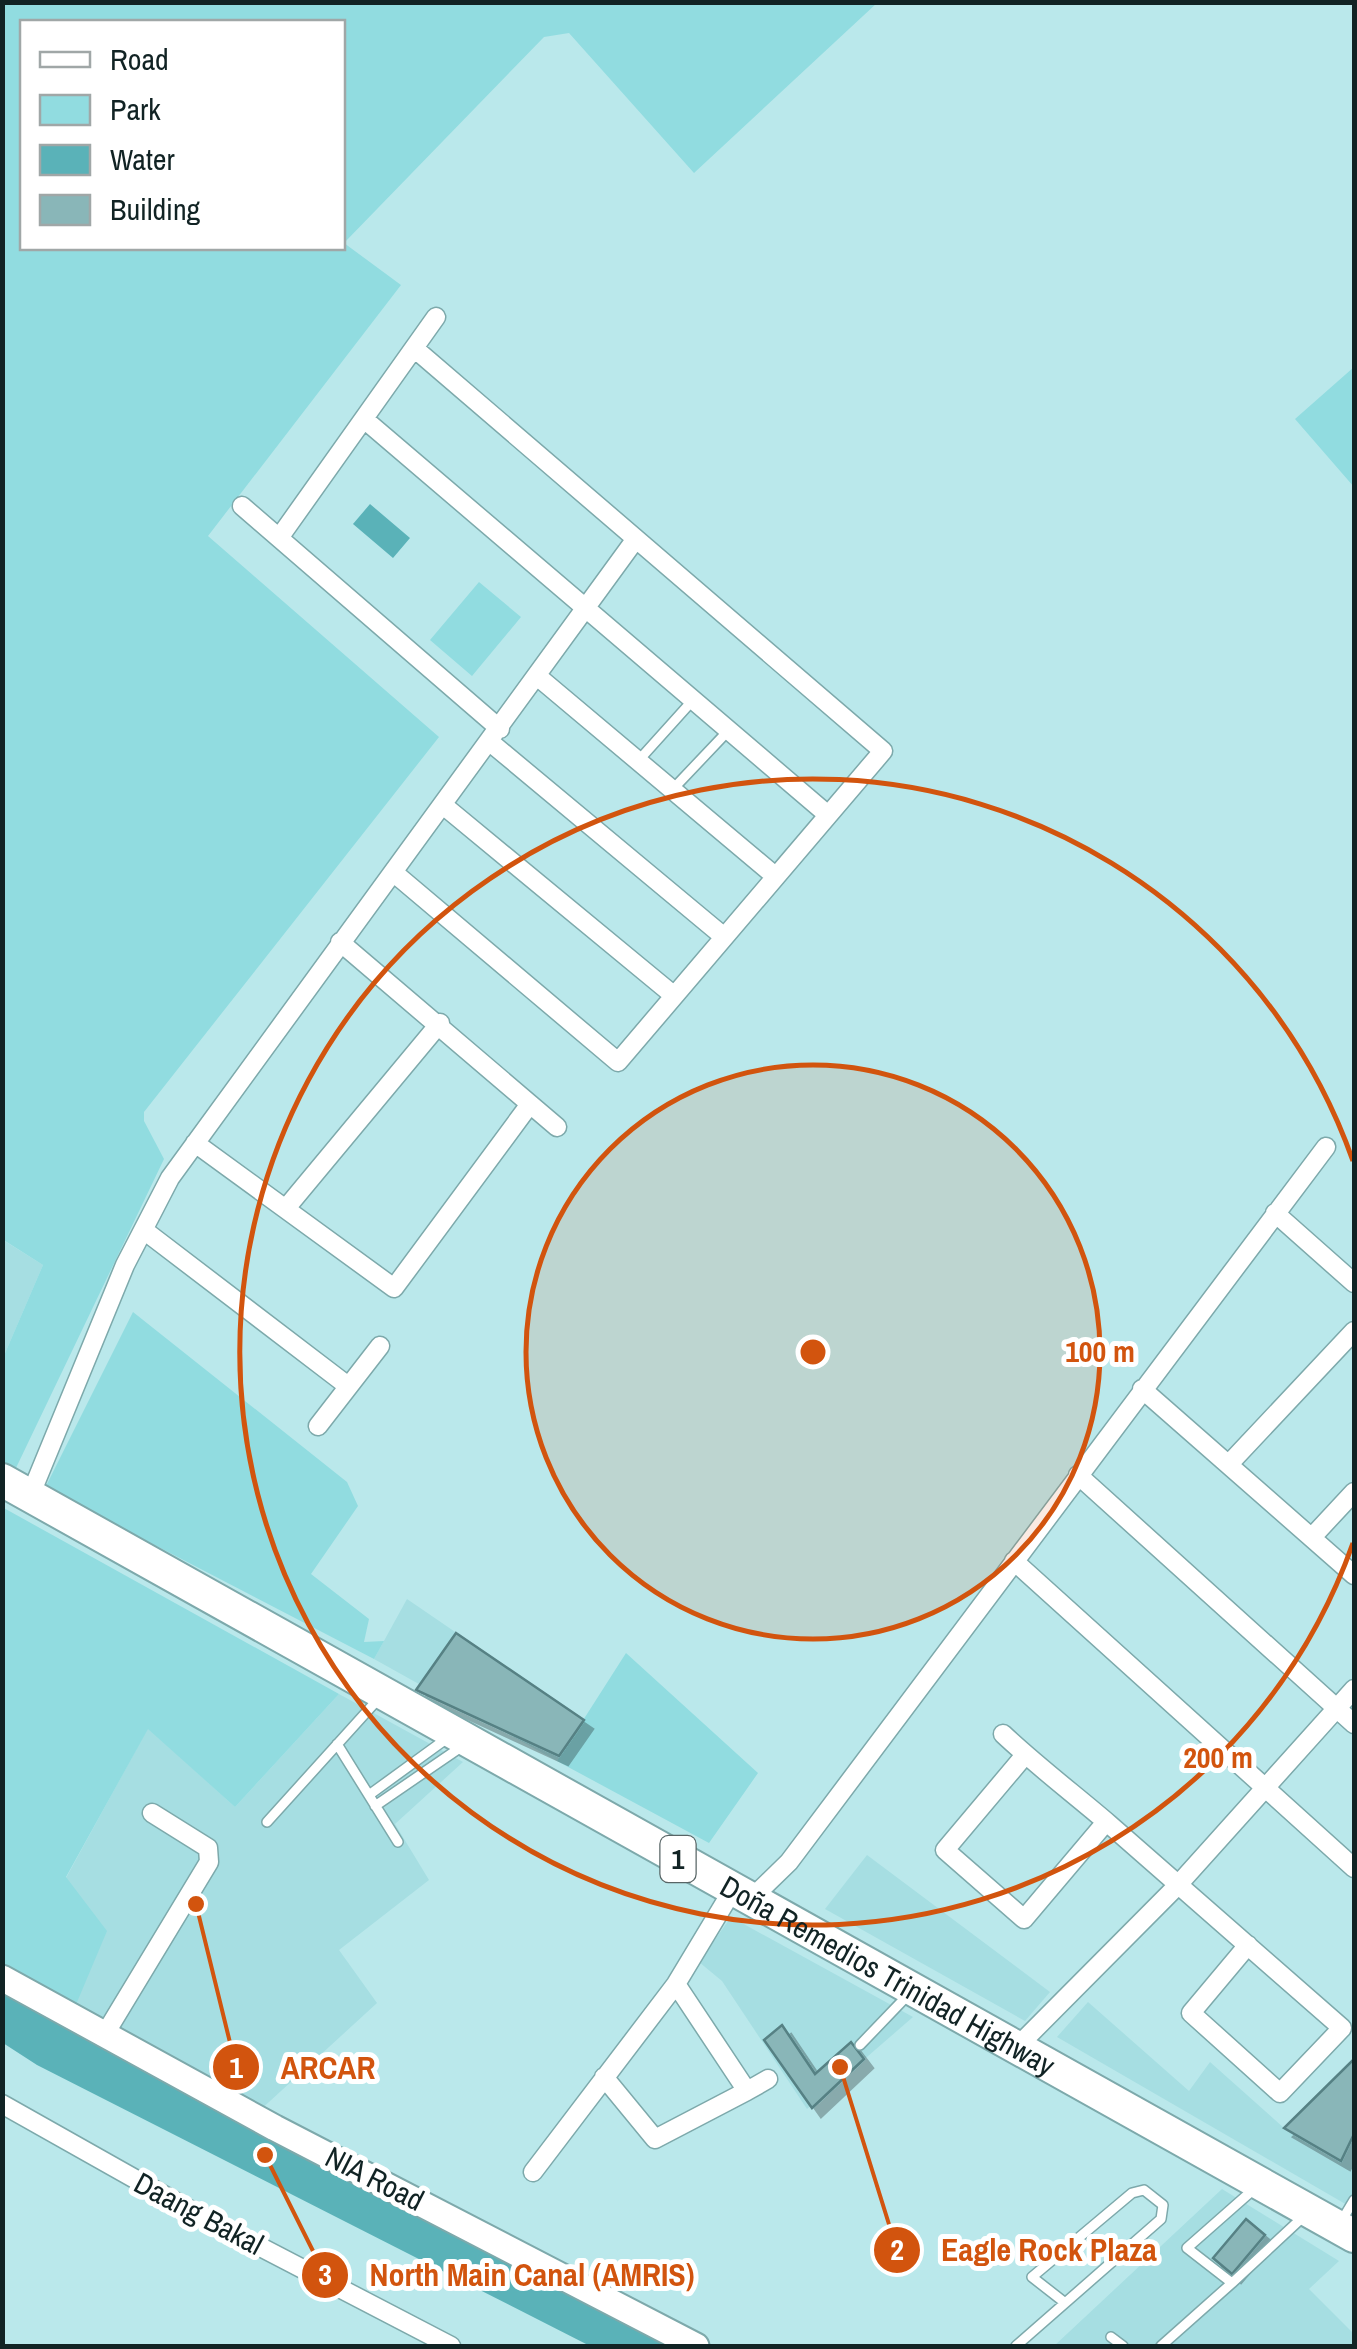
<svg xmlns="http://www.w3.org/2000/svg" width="1357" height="2349" font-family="'Archivo Narrow',sans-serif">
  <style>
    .built { fill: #a6dee2 }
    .green { fill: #91dce0; fill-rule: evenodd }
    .water { fill: #5ab2b8 }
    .building { fill: #89b6b8; stroke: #568184; stroke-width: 2.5; filter: url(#shadow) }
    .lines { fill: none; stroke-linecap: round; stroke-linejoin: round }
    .lane-casing { stroke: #7da9ab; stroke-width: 12 }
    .street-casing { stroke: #7da9ab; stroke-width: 21 }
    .secondary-casing { stroke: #7da9ab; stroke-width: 29 }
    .highway-casing { stroke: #7da9ab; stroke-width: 36 }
    .lane { stroke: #fff; stroke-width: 9 }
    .street { stroke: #fff; stroke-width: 18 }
    .secondary { stroke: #fff; stroke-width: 25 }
    .highway { stroke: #fff; stroke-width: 32 }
    .ring { fill: none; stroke: #d2540e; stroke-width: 5 }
    .labels { text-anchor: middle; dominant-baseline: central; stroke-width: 10; stroke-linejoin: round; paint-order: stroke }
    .shield { fill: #fff; stroke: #586566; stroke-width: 2.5 }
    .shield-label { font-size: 28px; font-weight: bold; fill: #112324 }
    .street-label { font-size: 30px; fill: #112324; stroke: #fff }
    .centre { fill: #d2540e; stroke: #fff; stroke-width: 5 }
    .ring-label { font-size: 30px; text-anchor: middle; font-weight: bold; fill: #d2540e; stroke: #fff; stroke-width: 10; stroke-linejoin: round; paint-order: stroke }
    .leader { fill: none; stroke: #d2540e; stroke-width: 4 }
    .callout-dot { fill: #d2540e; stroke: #fff; stroke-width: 4 }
    .mark-label { font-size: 30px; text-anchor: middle; font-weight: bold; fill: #fff }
    .callout-label { font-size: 32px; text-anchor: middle; font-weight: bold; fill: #d2540e; stroke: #fff; stroke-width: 10; stroke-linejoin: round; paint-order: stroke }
  </style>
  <defs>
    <filter id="shadow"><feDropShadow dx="9" dy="9" stdDeviation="0" flood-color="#0004"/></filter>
  </defs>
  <rect width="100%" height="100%" fill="#bae8eb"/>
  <path class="built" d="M3,1240l40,25 -40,93z
    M407,1599l177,121 -27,41 -183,-102z
    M339,1694l124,68 -68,62 34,56 -90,70 38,53 -120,110 -182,-106 -9,-129 82,-150 87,79z
    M867,1855l183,137 -25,29 -200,-112z
    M731,1917l182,100 -106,92 -85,-128 -23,-19z
    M1088,2002l101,89 21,-29 74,66 70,-69v150l-297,-172z
    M1222,2189l117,72 -30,28 45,45v12h-300z"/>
  <path class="green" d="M2,3h875l-183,170 -125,-140 -25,4 -200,206 57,42 -193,251 231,201 -295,375v9l20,38 -149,311 -12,-7v-105l40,-93 -41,-26zM22,22h320v226h-320z
    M1354,367v120l-59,-68z
    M479,582l42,35 -49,59 -42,-36z
    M133,1312l214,170 11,24 -47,68 58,45 -5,23 20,-1 -10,18 -329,-171z
    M2,1507l337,187 -104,113 -87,-78 -82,148 41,54 -32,76 -72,-39z
    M626,1653l132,120 -49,70 -152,-82z"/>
  <path class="water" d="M370,504l40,34 -17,20 -40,-34z
    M2,1991l671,355h-83l-553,-281 -34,-22z"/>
  <path class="building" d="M456,1633l128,87 -25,36 -143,-66z
    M782,2025l33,49 36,-32 13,17 -52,49 -48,-68z
    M1354,2059v75l-13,27 -57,-33z
    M1246,2219l19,16 -33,39 -19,-16z"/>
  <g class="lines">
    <g class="lane-casing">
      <path id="lane" d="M639,760l54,-60
        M673,789l55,-58
        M337,1744l61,98
        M369,1795l77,-56
        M375,1806l89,-61
        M267,1822l113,-125
        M860,2045l47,-49
        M1254,2189l-67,59 45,35 72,-67
        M1342,2220l12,-20
        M1111,2337l12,9
        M1016,2346l145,-127 2,-14 -19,-15 -12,3 -100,84 32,25
        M1161,2346l71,-63"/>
    </g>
    <g class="street-casing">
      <path id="street" d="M364,419l464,396
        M242,506l258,223
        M279,538l157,-221
        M537,676l238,200
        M490,742l233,194
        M443,805l229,189
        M393,872l225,190 265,-311 -469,-403
        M530,1104l27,23
        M195,1143l199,145 136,-184 -190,-162
        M287,1207l153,-184
        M1275,1213l79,70
        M145,1231l203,155
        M1142,1389l212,186
        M318,1426l62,-80
        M1229,1464l125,-133
        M1078,1475l276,249
        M30,1496l95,-231 45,-87 465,-638
        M1313,1536l41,-44
        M1014,1561l340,307
        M1003,1734c34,32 71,60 106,90 77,68 155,136 233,204l-62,65 -89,-80 57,-68
        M1025,1755l-80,95 79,69 82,-97
        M750,1900l39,-38 537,-715
        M105,2034l104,-172 -1,-14 -56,-35
        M1016,2048l161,-162 177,-197
        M604,2077l51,62 92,-48 -71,-107
        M747,2091l21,-12
        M2,2104l197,111 252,131
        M533,2172l143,-188 56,-93"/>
    </g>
    <g class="secondary-casing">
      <path id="secondary" d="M2,1978l273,150 421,218"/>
    </g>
    <g class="highway-casing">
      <g id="highway">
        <path id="s1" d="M2,1480l1352,756"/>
      </g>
    </g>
    <use href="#lane" class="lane"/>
    <use href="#street" class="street"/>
    <use href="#secondary" class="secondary"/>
    <use href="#highway" class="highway"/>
  </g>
  <circle cx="813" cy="1352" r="287" fill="#d2540e" fill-opacity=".12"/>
  <g class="ring">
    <circle cx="813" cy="1352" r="287"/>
    <path d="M1353 1543A573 573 0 1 1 1353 1161"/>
  </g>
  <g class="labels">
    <rect class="shield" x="660.5" y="1836" width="35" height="46" rx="8"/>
    <g class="shield-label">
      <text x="678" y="1859">1</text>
    </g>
    <g class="street-label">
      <text stroke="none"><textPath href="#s1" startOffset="1015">Doña Remedios Trinidad Highway</textPath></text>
      <text transform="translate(375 2178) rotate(27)">NIA Road</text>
      <text transform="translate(199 2213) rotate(28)">Daang Bakal</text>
    </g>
  </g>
  <circle cx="813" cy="1352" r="15" class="centre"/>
  <g class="ring-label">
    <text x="1100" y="1362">100 m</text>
    <text x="1218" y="1768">200 m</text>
  </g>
  <path class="leader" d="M196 1904L236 2067M840 2067L897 2250M265 2155L325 2275"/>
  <g class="callout-dot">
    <circle cx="196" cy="1904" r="10"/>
    <circle cx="840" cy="2067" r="10"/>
    <circle cx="265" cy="2155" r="10"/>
    <circle cx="236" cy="2067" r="25"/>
    <circle cx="897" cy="2250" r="25"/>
    <circle cx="325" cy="2275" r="25"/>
  </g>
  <g class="mark-label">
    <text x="236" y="2078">1</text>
    <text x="897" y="2260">2</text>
    <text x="325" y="2285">3</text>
  </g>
  <g class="callout-label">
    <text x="328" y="2079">ARCAR</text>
    <text x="1049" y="2261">Eagle Rock Plaza</text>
    <text x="532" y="2286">North Main Canal (AMRIS)</text>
  </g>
  <rect width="1357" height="2349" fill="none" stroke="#112324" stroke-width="10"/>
  <rect x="20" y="20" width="325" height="230" fill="#ffffff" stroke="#a0a7a7" stroke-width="2.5"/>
  <rect x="40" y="52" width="50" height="15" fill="#ffffff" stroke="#a0a7a7" stroke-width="2.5"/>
  <text x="110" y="70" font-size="30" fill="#112324">Road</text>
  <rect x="40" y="95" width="50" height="30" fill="#91dce0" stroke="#a0a7a7" stroke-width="2.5"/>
  <text x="110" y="120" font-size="30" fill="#112324">Park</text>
  <rect x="40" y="145" width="50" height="30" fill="#5ab2b8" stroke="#a0a7a7" stroke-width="2.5"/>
  <text x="110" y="170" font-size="30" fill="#112324">Water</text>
  <rect x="40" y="195" width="50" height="30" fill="#89b6b8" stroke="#a0a7a7" stroke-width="2.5"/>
  <text x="110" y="220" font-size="30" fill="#112324">Building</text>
</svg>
